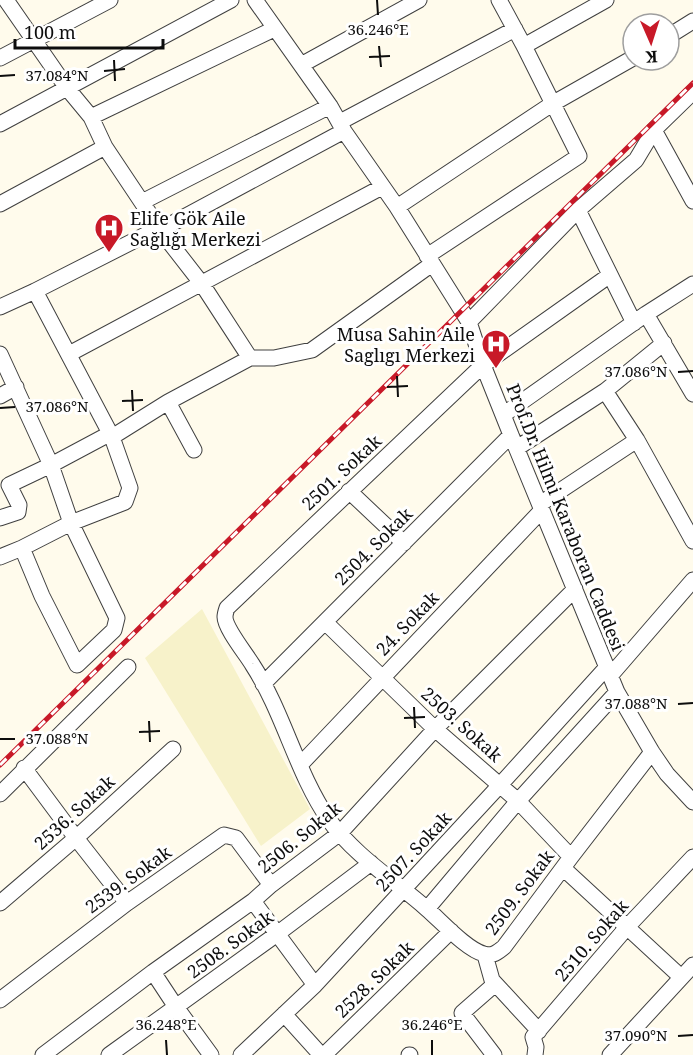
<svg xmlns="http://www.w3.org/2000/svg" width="693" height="1055" font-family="'Noto Serif',serif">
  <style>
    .farmland { fill: #f7f2ca }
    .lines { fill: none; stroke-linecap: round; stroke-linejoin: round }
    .minor-casing { stroke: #404040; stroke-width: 17 }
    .minor { stroke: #fff; stroke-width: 15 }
    .rail-casing { stroke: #c81928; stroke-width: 5 }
    .rail { stroke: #fff; stroke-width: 3; stroke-dasharray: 9; stroke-linecap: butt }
    .ticks { fill: none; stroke: #0d0d0d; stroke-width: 2 }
    .labels { text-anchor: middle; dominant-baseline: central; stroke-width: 6; stroke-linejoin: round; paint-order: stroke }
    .poi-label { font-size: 18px; fill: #0d0d0d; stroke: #fff; text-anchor: start }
    .street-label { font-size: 18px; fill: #0d0d0d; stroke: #fff }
    .ticks-label { font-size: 15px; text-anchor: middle; fill: #0d0d0d; stroke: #fff; stroke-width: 6; stroke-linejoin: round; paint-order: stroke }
  </style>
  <rect width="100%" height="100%" fill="#fffbec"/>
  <path class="farmland" d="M202,609l108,200 -49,37 -116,-188z"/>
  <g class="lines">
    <g class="minor-casing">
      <path id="minor" d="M6,0l61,88 24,29 14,30 54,81
        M255,0l75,106 14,25 53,76 72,115 14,43 28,70 106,257 35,60 15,22 26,28
        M669,36l24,-15
        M524,46l82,-46
        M0,58l110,-58
        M301,65l118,-65
        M91,117l183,-88
        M340,122l175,-93
        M0,124l231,-124
        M654,130l39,71
        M142,202l188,-96
        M0,204l105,-57
        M397,207l155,-103 81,-46
        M578,210l56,113
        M160,230l42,54 48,74
        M427,256l152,-100 -55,-110 -25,-46
        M610,275l-127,90 -256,243c-1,3 -2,6 -2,9 0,11 21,37 27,47 32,49 44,108 77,156 26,36 65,60 98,89 14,12 40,41 57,45 8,3 14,-2 20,-7l67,-90 81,-105
        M0,307l35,-16 124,-63 1,2 184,-99
        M646,314l47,80
        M469,322l109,-112 58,-50 18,-30 39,-38
        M0,354l51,111 20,58 46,95 -3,12 -37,35 -35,-69 -20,-48
        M69,354l313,-167
        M605,391l32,49 56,101
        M0,396l16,-9
        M168,402l26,48
        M503,415l143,-101 47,-30
        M112,437l56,-35 82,-44h24l38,-8 120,-86
        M517,448l88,-57 59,-48
        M349,491l55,52
        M540,504l97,-64
        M0,518l18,-6 1,-7 -10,-20 42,-20 60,-32
        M0,557l22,-9 49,-25 54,-21 5,-14 -18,-51 -77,-146
        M325,622l110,107 83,72 53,56
        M610,676l83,-96
        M263,684l248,-249
        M300,765l242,-255
        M24,768l52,70 51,65
        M0,794l128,-127
        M563,868l118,109
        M253,901l62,84
        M0,903l76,-65 97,-89
        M427,909l91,-108 99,-109
        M485,955l7,25 47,51
        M153,972l23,35 35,48
        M0,1000l127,-97 97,-68 12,3 35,47
        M284,1014l37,41
        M43,1055l110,-83 100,-71 18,-16 69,-52 95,-104 140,-140
        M109,1055l168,-121 94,-71
        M241,1055l74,-70 185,-200 107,-118
        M324,1055l127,-124
        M409,1055h1
        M494,1055l-32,-42 33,-29
        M535,1055l1,-8 -3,-10 95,-111 65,-69
        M610,1055l83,-90"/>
    </g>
    <use href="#minor" class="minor"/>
    <g class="rail-casing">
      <path id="rail" d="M0,765l693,-682"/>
    </g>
    <use href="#rail" class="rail"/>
  </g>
  <path class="ticks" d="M377,0l1,15M379,46l2,21M369,57l21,-1M114,60l1,21M104,71l21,-2M0,76l15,-1M678,372l15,-1M397,376l1,21M387,387l21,-1M132,390l1,21M122,401l21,-1M0,408l15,-1M678,704l15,-1M414,707l1,21M404,718l21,-1M149,721l1,21M139,732l21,-1M0,739h15M678,1036l15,-1M166,1040l1,15M432,1040v15"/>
  <defs>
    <g id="hospital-pin" transform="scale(1.5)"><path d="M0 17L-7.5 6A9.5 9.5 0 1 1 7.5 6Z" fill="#c81928" stroke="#fff"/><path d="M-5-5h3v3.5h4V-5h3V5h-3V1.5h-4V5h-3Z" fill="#fff"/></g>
  </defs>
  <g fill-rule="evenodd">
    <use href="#hospital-pin" x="109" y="228"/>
    <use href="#hospital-pin" x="496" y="344"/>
  </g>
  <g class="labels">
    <g class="poi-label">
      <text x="130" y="218">Elife Gök Aile<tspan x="130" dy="21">Sağlığı Merkezi</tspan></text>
      <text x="475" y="334" text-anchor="end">Musa Sahin Aile<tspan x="475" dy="21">Saglıgı Merkezi</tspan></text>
    </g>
    <g class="street-label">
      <text transform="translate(341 472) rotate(-43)">2501. Sokak</text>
      <text transform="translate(566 517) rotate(68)">Prof.Dr. Hilmi Karaboran Caddesi</text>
      <text transform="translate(373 546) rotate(-45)">2504. Sokak</text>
      <text transform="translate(407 623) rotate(-46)">24. Sokak</text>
      <text transform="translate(462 724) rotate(42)">2503. Sokak</text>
      <text transform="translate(74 812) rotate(-42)">2536. Sokak</text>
      <text transform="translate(299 837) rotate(-39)">2506. Sokak</text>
      <text transform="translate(413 851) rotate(-47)">2507. Sokak</text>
      <text transform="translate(128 879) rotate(-36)">2539. Sokak</text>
      <text transform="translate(519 892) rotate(-53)">2509. Sokak</text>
      <text transform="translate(591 940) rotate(-49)">2510. Sokak</text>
      <text transform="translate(230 944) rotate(-36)">2508. Sokak</text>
      <text transform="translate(374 979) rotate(-44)">2528. Sokak</text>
    </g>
  </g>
  <g class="ticks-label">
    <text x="378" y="35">36.246°E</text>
    <text x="57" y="81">37.084°N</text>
    <text x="636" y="377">37.086°N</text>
    <text x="57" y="412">37.086°N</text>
    <text x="636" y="709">37.088°N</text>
    <text x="57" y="744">37.088°N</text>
    <text x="166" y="1030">36.248°E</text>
    <text x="432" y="1030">36.246°E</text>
    <text x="636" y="1041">37.090°N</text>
  </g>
  <g transform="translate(651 42) rotate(177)"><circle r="28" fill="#ffffff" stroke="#9e9e9e" stroke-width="1.5"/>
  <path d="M0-4.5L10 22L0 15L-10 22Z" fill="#c81928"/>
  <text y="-9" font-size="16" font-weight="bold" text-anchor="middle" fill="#0d0d0d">K</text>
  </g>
  <path d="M15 39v9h148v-9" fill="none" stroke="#0d0d0d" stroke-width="3"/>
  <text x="24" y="39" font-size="18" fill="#0d0d0d" stroke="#ffffff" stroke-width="4.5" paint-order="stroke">100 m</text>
</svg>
